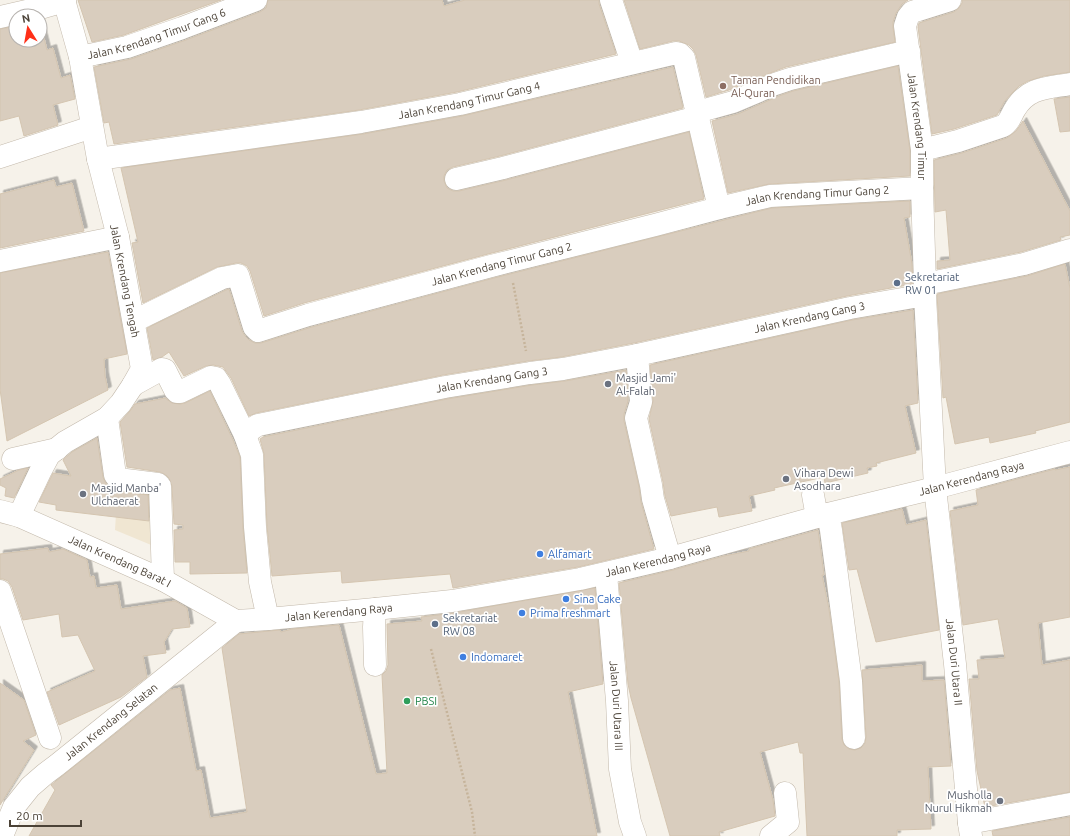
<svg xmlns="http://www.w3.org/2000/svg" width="1070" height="836" font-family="Ubuntu,sans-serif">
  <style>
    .education { fill: #f0e6d2 }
    .building { fill: #d9cdbe; stroke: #d4c5b0; filter: url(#shadow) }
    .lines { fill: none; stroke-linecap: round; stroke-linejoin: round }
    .minor-casing { stroke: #c3b9ab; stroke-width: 23 }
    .path { stroke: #c6b49b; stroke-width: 2.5; stroke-dasharray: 2 2; stroke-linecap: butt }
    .minor { stroke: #fff; stroke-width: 22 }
    .education-dot { fill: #8d6e63; stroke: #fff; stroke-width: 1.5 }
    .service-dot { fill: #5c6f8a; stroke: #fff; stroke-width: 1.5 }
    .worship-dot { fill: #6b7280; stroke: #fff; stroke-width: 1.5 }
    .shop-dot { fill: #3f7fe0; stroke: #fff; stroke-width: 1.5 }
    .leisure-dot { fill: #2e9e5b; stroke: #fff; stroke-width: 1.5 }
    .labels { text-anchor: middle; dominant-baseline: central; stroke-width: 3.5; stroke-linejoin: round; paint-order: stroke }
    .street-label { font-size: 11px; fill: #4b4237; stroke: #fff }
    .education-label { font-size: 11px; fill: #785e54; stroke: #fff; text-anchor: start }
    .service-label { font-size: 11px; fill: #4e5e75; stroke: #fff; text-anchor: start }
    .worship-label { font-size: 11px; fill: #5b616d; stroke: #fff; text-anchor: start }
    .shop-label { font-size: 11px; fill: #366cbe; stroke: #fff; text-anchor: start }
    .leisure-label { font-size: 11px; fill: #27864d; stroke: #fff; text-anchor: start }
  </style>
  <defs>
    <filter id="shadow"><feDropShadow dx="3.5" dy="-3.5" stdDeviation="0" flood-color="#0004"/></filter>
  </defs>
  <rect width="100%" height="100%" fill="#f6f2ea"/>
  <path class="education" d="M118,481l41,5 -3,61 -41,-17z"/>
  <path class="building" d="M78,0h143l-97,35 -32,7z
    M268,0h174l2,6 21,-6h134v4l17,50 -159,38 -98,18 -245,34 -5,-22 -5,1 -10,-56 37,-8 55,-19 74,-28 6,-4z
    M624,0h284l-6,4 -6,9 -3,9v5l2,15 -109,25 -16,6 -41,17 -23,7 -10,-42 -3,-6 -4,-4 -10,-4h-6l-33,8z
    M962,0h108v72l-26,4 -16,5 -9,5 -7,7 -8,9 -7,13 -43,14 -22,5 -14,-107 1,-4 35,-11 5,-4 3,-5z
    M40,22l7,28 6,-2 8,30 9,-3 5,24 -22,6 5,20 -34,11 -5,-20 -19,5v-92l16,-3v14h24z
    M898,66l12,85v25l-141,8 -41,9 -16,-72 26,-7 41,-18 14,-5z
    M673,67l10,41 -183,48 -47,11 -6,3 -3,6v5l3,7 6,3h6l47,-11 183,-48 15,67 -216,55 -184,49 -40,13 -14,-45 -3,-5 -6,-3h-5l-19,4 -74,36 -11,-60 6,-1 -17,-74 242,-34 99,-18z
    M1070,97v34l-10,1 -6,-33z
    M1023,121l47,90v24l-10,2 1,3 -40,12 -84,17v-8l13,-1 -4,-50 -11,2 -1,-52 28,-7 45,-15 9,-7z
    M54,180l2,7 16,-4 12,48 -84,17v-54z
    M910,201v16l-6,1 8,46 1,20 -66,12 -213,47 -73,14 -33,4 -85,14 -187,38 -7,3 -18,-38 -8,-11 -10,-2 -7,1 -22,10 -15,-24 -7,5 -9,3 -6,-32 79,-38 3,-1 13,42 3,5 4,4 6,3h6l51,-16 182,-49 278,-70z
    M108,252l19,102 -23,5 1,17 3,14 -101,51 -7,-52v-116z
    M1065,264l5,24v134l-35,9 1,2 -46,10 -1,-6 -34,7 -9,-47 -3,1 -6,-104 90,-18z
    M913,310l5,93 -13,3 11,47 -40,10 1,3 -10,2 1,5 -43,10 -1,-6 -50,11 1,2 -26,6 3,15 -33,6 -2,-10 -46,9 -6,-20 -2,-14 -14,-63 4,-18 -3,-36 202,-45z
    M626,370l2,31 -4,13v7l15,66 2,15 13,47 -76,18 -125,21 -3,-14 -108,9 -1,-12 -69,5 -5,-50 -3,-72 -4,-15 3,-2 184,-38 85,-14 33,-4z
    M210,391l23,49 7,17 3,71 4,45 -57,1v-12h-15l-1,-32 9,-1v-4l-9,-1 -2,-38 -3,-8 -3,-3 -6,-3 -33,-5 -7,-45 10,-11 5,-7 30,-6 7,5 8,1 5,-1z
    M97,438l6,39 2,5 6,8 5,1 32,4 1,26 -93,-11v-5l-17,-3 14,-29 18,3 -8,-16 9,-8z
    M1070,467v150l-32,6 4,42 28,-5v132l-85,15 -8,-36 -8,-92h10l-2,-19 28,-2 -7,-39 -35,6 -13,-114 28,-6 -2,-15 79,-21v1z
    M28,468l-14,30 -9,-2 1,-8 -6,-3v-6l19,-9z
    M902,509l4,16 20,-5 13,110 -63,12 -19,-73 -8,1 -7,-47z
    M818,530l6,45h-2l7,34 10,73 3,57 2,6 5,4 6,1 6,-2 4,-5 1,-6 -4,-67 60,-5v16l22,-1 7,86 -23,1 3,62 -34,1v6h-90l-4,-83h-3l-2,-11 -38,10 13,48 2,16 -56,16 1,4h-50l-39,-138 -3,-14 -9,-101 54,-13 51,-14 25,-5v-2z
    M48,548l1,4 14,-3 24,11 3,17 4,-1 2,12 21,-3 4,24 54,-8 12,7 3,19 -18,2 -8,13 2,11 -23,3 4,21 -26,20 -62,28 -12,-33 48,-21 -17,-36 -16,2 -3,-23 -36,6 -11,-33 -4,-6 -5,-2h-3v-25z
    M595,588l8,96 -35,8 29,144h-568l26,-46 -4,-5 119,-95 10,-2 16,83 5,-1 9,48 37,-6 -25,-164 17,-14 10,-1 31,-3 1,2 11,-3 47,-4 37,149 11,-1 -5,-98 4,-4 2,-6 -1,-41 35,-3 -1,-4 33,-4z
    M0,683l24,17 12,35 -13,6 11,9 -34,55z
    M1070,817v19h-77l-1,-5z"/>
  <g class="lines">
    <g class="minor-casing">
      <g id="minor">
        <path d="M611,0l21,63"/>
        <path id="s1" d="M950,0l-38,12 -4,5 -3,9 17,124v38l3,96 99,-20 46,-14"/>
        <path d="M0,17l44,-10 21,-6"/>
        <path id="s2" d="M80,57l47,-10 55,-19 74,-28"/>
        <path d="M697,112l36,-10 42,-18 15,-5 119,-28"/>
        <path d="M922,150l36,-9 45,-15c7,-4 8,-11 12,-17 13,-22 33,-21 55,-25"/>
        <path d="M0,157l92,-30"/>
        <path id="s3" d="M98,159l263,-37 99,-18 216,-51 4,1 4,4 35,150"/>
        <path d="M456,179l47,-11 195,-51"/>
        <path d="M0,261l118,-24"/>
        <path id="s4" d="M134,321l88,-43 16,-3 16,52 4,4 50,-16 183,-49 164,-41 64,-17 51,-12 152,-8"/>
        <path d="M637,355l4,47 -5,16 15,67 2,14 17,59"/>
        <path d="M133,385l29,-16 3,1 10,20 2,2h3l31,-15 5,1 4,6 25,51"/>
        <path d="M107,418l8,57 3,4 40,5 2,2 3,94"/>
        <path d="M13,459l44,-10"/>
        <path d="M813,495l4,22"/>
        <path id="s5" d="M0,511l19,5 144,64 73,41"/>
        <path d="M828,514l3,16 20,151 3,57"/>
        <path d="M19,516l22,-46 8,-15 16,-13 42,-24 14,-15 12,-18 9,-16 -24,-132 -20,-78 -18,-102 -16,-57"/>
        <path id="s6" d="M606,574l11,127 3,68 10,53 5,14"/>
        <path d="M0,591l50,147"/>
        <path d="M375,609l-1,18 1,38"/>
        <path id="s7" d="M268,619l-8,-37 -5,-55 -3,-72 -7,-20 8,-7 5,-3 187,-38 85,-14 33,-4 74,-14 213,-47 75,-13 10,193 20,176 14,159 2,13"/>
        <path id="s8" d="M236,621l32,-2 107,-10 77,-8 128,-22 90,-21 158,-44 107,-26 135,-36"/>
        <path d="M969,823l101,-19"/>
        <path id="s9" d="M2,836l12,-29 16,-20 15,-13 12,-9 179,-144"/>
        <path d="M771,836l17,-14 -3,-29"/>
      </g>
    </g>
    <path class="path" d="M513,283l13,68
      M431,649l41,163 3,24"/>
    <use href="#minor" class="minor"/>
  </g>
  <circle class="education-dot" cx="723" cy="86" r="4"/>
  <g class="service-dot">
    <circle cx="897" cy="283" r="4"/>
    <circle cx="435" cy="624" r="4"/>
  </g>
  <g class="worship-dot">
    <circle cx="608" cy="384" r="4"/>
    <circle cx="786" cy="479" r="4"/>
    <circle cx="83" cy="494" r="4"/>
    <circle cx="1000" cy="801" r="4"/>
  </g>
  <g class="shop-dot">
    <circle cx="540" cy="554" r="4"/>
    <circle cx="566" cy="599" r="4"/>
    <circle cx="522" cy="613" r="4"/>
    <circle cx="463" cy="657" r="4"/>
  </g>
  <circle class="leisure-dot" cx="407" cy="701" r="4"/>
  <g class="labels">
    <g class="street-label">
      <text stroke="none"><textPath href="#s2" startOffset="80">Jalan Krendang Timur Gang 6</textPath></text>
      <text stroke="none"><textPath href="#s3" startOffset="376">Jalan Krendang Timur Gang 4</textPath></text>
      <text stroke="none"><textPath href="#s1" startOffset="157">Jalan Krendang Timur</textPath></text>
      <text stroke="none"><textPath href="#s4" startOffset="751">Jalan Krendang Timur Gang 2</textPath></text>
      <text stroke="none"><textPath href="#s4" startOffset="427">Jalan Krendang Timur Gang 2</textPath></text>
      <text transform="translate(125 281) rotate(79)">Jalan Krendang Tengah</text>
      <text stroke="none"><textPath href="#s7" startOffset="765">Jalan Krendang Gang 3</textPath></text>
      <text stroke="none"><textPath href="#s7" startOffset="441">Jalan Krendang Gang 3</textPath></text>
      <text stroke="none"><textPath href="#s8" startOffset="751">Jalan Kerendang Raya</textPath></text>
      <text stroke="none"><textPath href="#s8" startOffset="427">Jalan Kerendang Raya</textPath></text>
      <text stroke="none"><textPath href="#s5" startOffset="130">Jalan Krendang Barat I</textPath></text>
      <text stroke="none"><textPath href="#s8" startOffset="103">Jalan Kerendang Raya</textPath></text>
      <text stroke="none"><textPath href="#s7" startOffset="1251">Jalan Duri Utara II</textPath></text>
      <text stroke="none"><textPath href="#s6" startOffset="132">Jalan Duri Utara III</textPath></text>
      <text stroke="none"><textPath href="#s9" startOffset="161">Jalan Krendang Selatan</textPath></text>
    </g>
    <g class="education-label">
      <text x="731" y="80">Taman Pendidikan<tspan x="731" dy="13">Al-Quran</tspan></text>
    </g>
    <g class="service-label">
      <text x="905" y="277">Sekretariat<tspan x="905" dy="13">RW 01</tspan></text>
      <text x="443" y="618">Sekretariat<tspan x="443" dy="13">RW 08</tspan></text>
    </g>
    <g class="worship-label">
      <text x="616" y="378">Masjid Jami'<tspan x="616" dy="13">Al-Falah</tspan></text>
      <text x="794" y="473">Vihara Dewi<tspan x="794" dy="13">Asodhara</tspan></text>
      <text x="91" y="488">Masjid Manba'<tspan x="91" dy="13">Ulchaerat</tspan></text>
      <text x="992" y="795" text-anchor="end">Musholla<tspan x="992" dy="13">Nurul Hikmah</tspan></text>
    </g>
    <g class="shop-label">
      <text x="548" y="554">Alfamart</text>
      <text x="574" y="599">Sina Cake</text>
      <text x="530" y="613">Prima freshmart</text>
      <text x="471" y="657">Indomaret</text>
    </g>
    <g class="leisure-label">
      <text x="415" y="701">PBSI</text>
    </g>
  </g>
  <g transform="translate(28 28) rotate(349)"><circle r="19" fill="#ffffff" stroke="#b7b3af"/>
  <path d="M0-3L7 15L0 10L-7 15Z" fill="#ff2f18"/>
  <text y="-6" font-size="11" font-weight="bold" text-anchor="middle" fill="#4b4237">N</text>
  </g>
  <path d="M10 820v6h71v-6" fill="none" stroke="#4b4237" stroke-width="2"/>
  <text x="16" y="820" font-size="12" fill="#4b4237" stroke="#ffffff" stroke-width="3" paint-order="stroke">20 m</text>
</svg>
